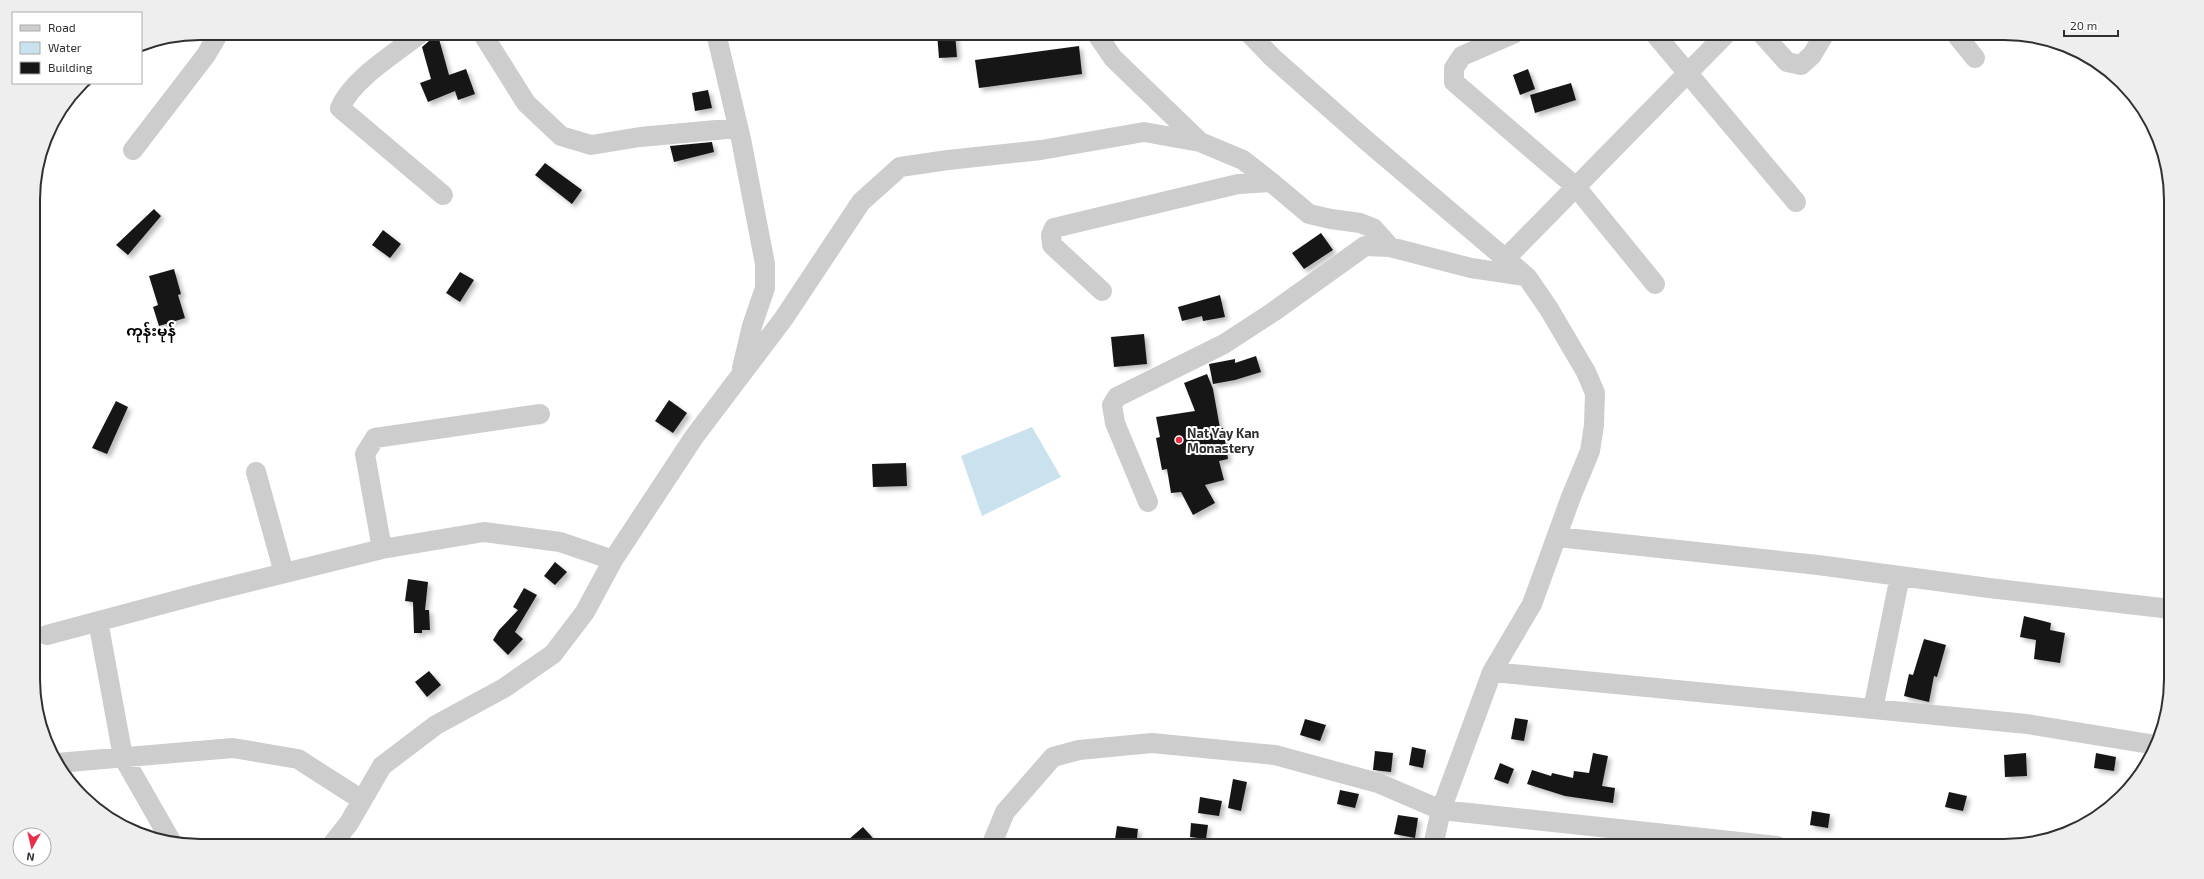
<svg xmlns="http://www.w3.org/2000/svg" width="2204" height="879" font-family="'Exo 2','Noto Sans Myanmar',sans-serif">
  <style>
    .water { fill: #c9e2ee }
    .building { fill: #171717; filter: url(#shadow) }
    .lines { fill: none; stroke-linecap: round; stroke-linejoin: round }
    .minor { stroke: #cdcdcd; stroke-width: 20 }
    .poi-dot { fill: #eb2d4a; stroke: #fff; stroke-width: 1.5 }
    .labels { text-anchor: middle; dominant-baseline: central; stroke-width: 4; stroke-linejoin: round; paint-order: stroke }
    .poi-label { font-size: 13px; font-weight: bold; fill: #303030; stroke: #fff; text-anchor: start }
    .quarter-label { font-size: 15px; font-weight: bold; fill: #000; stroke: #fff }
    .rim { fill: none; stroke: #303030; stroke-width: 2 }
  </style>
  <defs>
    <filter id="shadow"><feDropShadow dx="3.5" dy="3.5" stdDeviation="2" flood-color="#0004"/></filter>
  </defs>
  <rect width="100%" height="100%" fill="#fff"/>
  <path class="water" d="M1032,427l29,50 -79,39 -21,-60z"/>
  <path class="building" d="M937,33h18l2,24 -18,1z
    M439,39l10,36 17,-6 9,25 -17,6 -3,-9 -27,11 -8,-19 11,-4 -9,-32 7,-6z
    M1079,46l3,28 -103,14 -4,-28z
    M1528,69l7,20 -15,6 -7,-20z
    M1571,83l5,17 -41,13 -5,-18z
    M708,90l4,18 -17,3 -3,-18z
    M712,142l2,10 -40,10 -4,-16z
    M545,163l37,27 -10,14 -37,-29z
    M154,209l7,7 -33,39 -12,-10z
    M383,230l18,14 -11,14 -18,-13z
    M1321,233l12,17 -29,19 -12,-16z
    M174,269l7,25 -3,1 7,23 -26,8 -6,-19 5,-2 -9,-29z
    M460,272l14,8 -14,22 -14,-9z
    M1220,295l5,22 -22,4 -1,-5 -20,5 -4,-14z
    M1144,334l3,30 -33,3 -3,-30z
    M1256,356l5,16 -26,8 -22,4 -4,-20 26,-5v4z
    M1207,374l6,15 7,39h3l5,31 -9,2 5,19 -19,5 10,18 -22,12 -12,-23 -10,1 -4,-24 -5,1 -6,-32 4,-1 -4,-20 39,-6 -11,-28z
    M669,400l18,13 -14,20 -18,-12z
    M116,401l12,6 -21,47 -15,-6z
    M906,463l1,23 -34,1 -1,-23z
    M555,562l12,10 -12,13 -11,-9z
    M408,579l20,3 -3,28h4l1,20h-8v3h-8l-1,-31 -8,-1z
    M524,588l13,7 -22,37 8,7 -15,16 -15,-15 6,-10 19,-20 -5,-3z
    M2024,616l27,7 -1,7 15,3 -5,30 -26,-4 2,-19 -16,-3z
    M1924,639l22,6 -9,32 -3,-1 -5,26 -25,-6 5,-22 4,1z
    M429,671l12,14 -14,12 -12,-15z
    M1515,718l13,2 -4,21 -13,-2z
    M1305,719l21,6 -6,16 -20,-6z
    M1412,747l14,3 -3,18 -14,-3z
    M1375,751l18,2 -2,19 -18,-2z
    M1593,753l15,3 -6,30 13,2 -2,15 -48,-7 -38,-12 5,-14 19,6 1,-3 21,5 1,-7 15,2z
    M2026,753l1,23 -22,1 -1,-22z
    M2096,753l20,4 -2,14 -20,-3z
    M1500,763l14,6 -6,15 -14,-5z
    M1233,779l14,3 -6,29 -13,-3z
    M1340,790l19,4 -4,14 -18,-4z
    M1949,792l18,4 -4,15 -18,-4z
    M1200,797l22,4 -3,15 -21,-3z
    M1812,811l18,3 -2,14 -18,-3z
    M1398,815l20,3 -3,20 -21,-4z
    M1191,823l17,2 -2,14 -16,-2z
    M1117,826l21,3 -2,17h-22z
    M863,827l17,19h-39z"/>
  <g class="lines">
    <path class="minor" d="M421,33c-25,20 -69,46 -81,75l103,87
      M482,33l44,70 35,33 30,9 49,-8 98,-9
      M716,33l25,106 24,125v24l-13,38 -10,42
      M1096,33l17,25 87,84
      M1249,33l24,25 95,84 159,135 22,32 37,63 9,21 -1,32 -4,26 -19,46 -39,107 -40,68 -51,138 -8,36
      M1515,33l-53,23 -8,12v14l122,105 79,97
      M1654,33l142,169
      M1761,33l26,29 14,3 11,-10 13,-22
      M1955,33l20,25
      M133,150l73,-95 13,-22
      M1505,259l222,-226
      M1102,291l-50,-46 -1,-10 3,-7 184,-44 33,-2 38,32 22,5 29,4 13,5 17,19
      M256,472l28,101
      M1148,502l-33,-79 -3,-18 5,-8 107,-53 49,-32 92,-66 25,1 81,21 54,8
      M1557,537l261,28 171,23 182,21
      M382,549l-17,-95 10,-16 165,-24
      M98,621l25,136 48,84
      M47,635l157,-42 178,-44 102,-17 76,10 53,18
      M1492,672l535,52 129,21
      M1873,709l27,-133
      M57,763l176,-15 65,11 64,41
      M331,846l18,-23 33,-57 54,-41 68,-37 49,-34 32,-42 28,-52 81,-123 90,-119 77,-116 39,-35 48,-7 93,-10 103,-18 56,10 43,18 28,22
      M991,846l14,-34 48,-55 26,-7 73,-7 123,12 103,28 63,27 336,36"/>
  </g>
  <circle class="poi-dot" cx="1179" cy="440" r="4"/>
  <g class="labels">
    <g class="poi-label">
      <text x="1187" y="433">Nat Yay Kan<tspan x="1187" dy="15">Monastery</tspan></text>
    </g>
    <g class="quarter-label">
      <text x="151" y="330">ကုန်းမုန်</text>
    </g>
  </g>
  <path d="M0 0H2204V879H0ZM200 40H2004A160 160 0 0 1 2164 200V679A160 160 0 0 1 2004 839H200A160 160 0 0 1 40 679V200A160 160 0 0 1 200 40Z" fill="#eee" fill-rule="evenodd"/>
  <path class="rim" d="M200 40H2004A160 160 0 0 1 2164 200V679A160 160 0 0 1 2004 839H200A160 160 0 0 1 40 679V200A160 160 0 0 1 200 40Z"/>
  <rect x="12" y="12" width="130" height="72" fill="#ffffff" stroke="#acacac"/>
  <rect x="20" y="25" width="20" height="6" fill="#cdcdcd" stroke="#acacac"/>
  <text x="48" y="32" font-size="12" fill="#303030">Road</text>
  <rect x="20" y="42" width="20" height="12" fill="#c9e2ee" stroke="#acacac"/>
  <text x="48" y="52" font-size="12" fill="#303030">Water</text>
  <rect x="20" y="62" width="20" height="12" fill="#171717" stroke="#acacac"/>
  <text x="48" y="72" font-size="12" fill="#303030">Building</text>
  <g transform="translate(32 847) rotate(188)"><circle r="19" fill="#ffffff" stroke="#acacac"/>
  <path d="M0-3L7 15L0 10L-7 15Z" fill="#eb2d4a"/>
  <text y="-6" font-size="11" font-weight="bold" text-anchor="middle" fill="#303030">N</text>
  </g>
  <path d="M2064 30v6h54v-6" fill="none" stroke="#303030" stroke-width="2"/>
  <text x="2070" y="30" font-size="12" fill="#303030" stroke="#ffffff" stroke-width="3" paint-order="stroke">20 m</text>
</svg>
